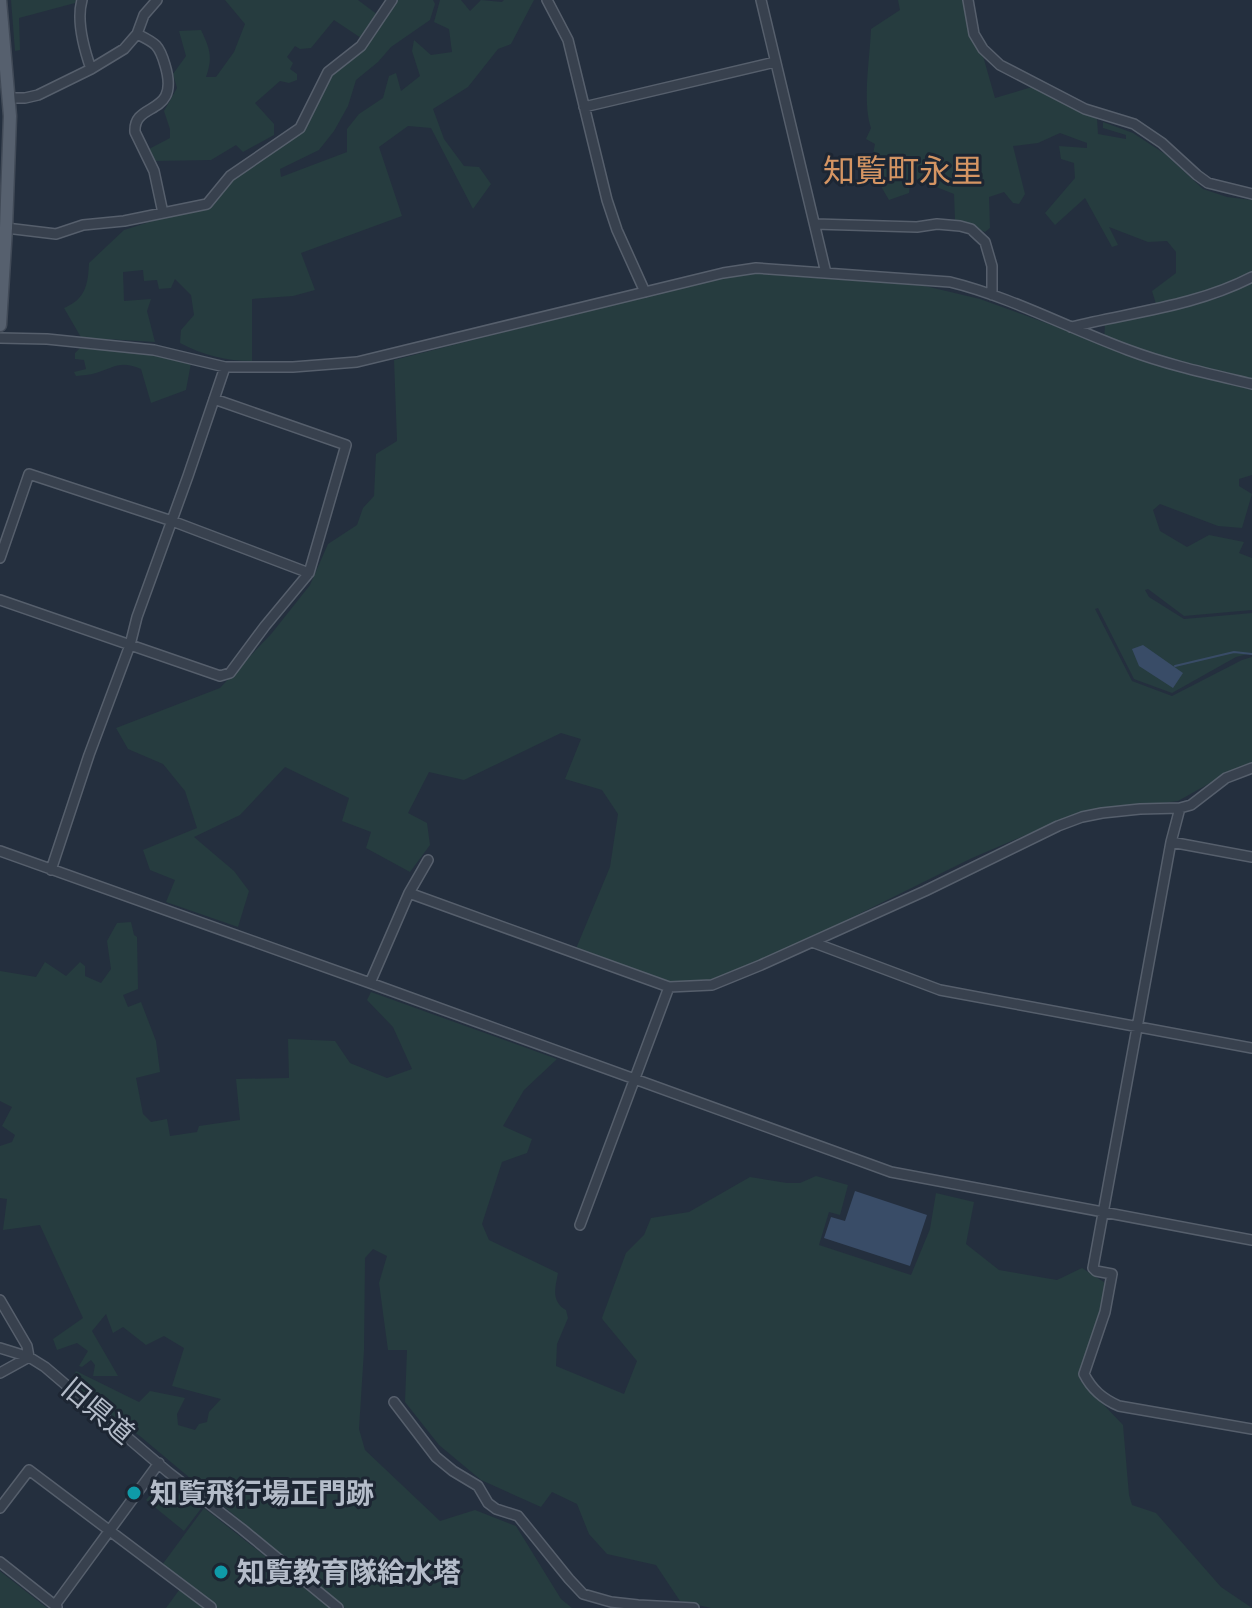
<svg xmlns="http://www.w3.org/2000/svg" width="1252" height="1608" font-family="Karla,'Noto Sans JP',sans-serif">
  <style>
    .green { fill: #263c3f }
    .water { fill: #394c67 }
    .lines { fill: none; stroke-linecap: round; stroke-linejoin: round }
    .stream { stroke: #394c67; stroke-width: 2 }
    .minor-casing { stroke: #565f6c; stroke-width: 12 }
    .major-casing { stroke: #414a57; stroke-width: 15 }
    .minor { stroke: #38414e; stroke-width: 9 }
    .major { stroke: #56606e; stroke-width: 12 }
    .culture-dot { fill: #0f9aa8; stroke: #1d2633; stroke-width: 3 }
    .labels { text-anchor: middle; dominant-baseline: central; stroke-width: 6; stroke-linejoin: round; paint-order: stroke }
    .street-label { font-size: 28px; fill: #b4bcc9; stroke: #1d2633 }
    .poi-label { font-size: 28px; font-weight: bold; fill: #b4bcc9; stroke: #1d2633; text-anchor: start }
    .quarter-label { font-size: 32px; fill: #d59563; stroke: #1d2633 }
  </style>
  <rect width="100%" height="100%" fill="#242f3e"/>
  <path class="green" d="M11,0h65l-1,3 -56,15 1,32 -5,1z
    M225,0h133l20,15 -17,23 -27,-18 -23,28 -11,1 -5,-3 -8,11 6,6 -3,6 7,5v6l-8,3 -9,-2 -25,22 19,21v11l-31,17 -7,-7 -25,15 -57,1 -5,-12 21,-11v-9l-6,-18 13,-23 -4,-14 13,-18 -7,-25 22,-1c9,19 12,27 5,47h10l18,-25 11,-28z
    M397,0h36l2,4 -5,16 -39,27 -13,15 -22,18 -8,26 -14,25 -15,19 -39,19 1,8 66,-25v-23l12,-15 24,-16 6,-22 7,-3 5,18 19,-15 -8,-25 2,-11 17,15 21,-3 -3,-23 -15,-7 6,-22h21l9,11 11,-11 21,2 2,-2h30l-23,44 -13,5 -30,38 -35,22 11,30 20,27 15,1 12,17 -18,25 -42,-81 -23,-2 -29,21 23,69 -101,37 14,37 -22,6 -41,3v62c-26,0 -49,-6 -72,-18l1,-13 13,-15 -3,-20 -16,-16 -4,9 -12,1 -2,-9 -13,1 -1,-11 -20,2 1,29 27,-2 -4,12 8,31 -49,-3h-24l-18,-31c22,-9 24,-24 25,-45l35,-33 41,-13 43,-10 25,-29 55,-36 17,-14 25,-54z
    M898,0h67l5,35 13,21 12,42 37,-11 65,32 1,15 28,5v-4l-23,-7v-6l30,11 32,21 38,35 24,8 25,3v73l-26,12 -70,19 -4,-13 24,-18v-21l-9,-11 -19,1 -39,-15 9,18 -6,2 -27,-49 -30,27 -10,-12 30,-35 -1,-15 -13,-4 -2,-13 28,2v-5l-27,-10 -22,10 -25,3 12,48 -6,10 -6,-1 -9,-11 -15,5 1,31 -5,4 -30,-12 -1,-26 -43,-17 -2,16 -20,7c-13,-23 -20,-29 -14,-56l-9,-5 5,-11c-9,-26 -1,-70 0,-99l29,-19z
    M752,273l173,13 55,13 124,45 1,-21 114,-25 33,-16v193l-13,4v7l13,8 -10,34 -24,-2 -58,-22 -7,6 7,21 27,16 22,-12 35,7 -5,11 13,5v52l-68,6 -36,-27 -3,1 4,7 35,22 68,-6v40l-16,4 -64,36 -38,-14 -36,-71 -3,1 37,72 40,15 70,-36 10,-3v107l-26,10 -48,27 -103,13 -103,44 -216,107 -45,16 -45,2 -91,-32 35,-84 8,-53 -16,-24 -37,-11 16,-40 -20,-6 -97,47 -35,-8 -21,41 19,10 3,22 -20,27 -44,-24 5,-16 -29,-11 7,-23 -64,-31 -45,48 -46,22 40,34 15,20 -11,36 -72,-25 9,-22 -25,-10 -7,-20 54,-22 -12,-37 -22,-27 -35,-15 -12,-21 104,-40 52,-55 38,-48 18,-41 29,-19 6,-17 11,-12 2,-42 21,-13 -3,-81 304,-77z
    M80,348l76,5 35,10 -5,27 -35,13 -10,-34c-21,-9 -26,-2 -45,4 -6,2 -14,2 -20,3l-2,-4 12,-3 -2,-9 -9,-1v-6z
    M131,922l3,13 3,2 1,52 -15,6 5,12 13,-5 15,39 4,31 -24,6 7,36 8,8 16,-3 3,17 27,-4 2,-6 41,-6 -4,-41 53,-1 -1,-39 47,2 15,22 37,15 25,-9 -19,-42 -26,-27 4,-8 186,67 -33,31 -21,36 29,13 -5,14 -25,9 -20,62 7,16 69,33c-3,16 -7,28 8,37l2,8 -11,26 -1,22 68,28 13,-33 -34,-41 -1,-2 24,-65 18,-18 7,-17 38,-6 61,-35 37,6h13l16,-7 32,9 -8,30 -11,-3 -10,33 92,30 19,-46 6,-36 38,9 -8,42 33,26 58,10 25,-12 25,16 -11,48 -11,22 -5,26 43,45 6,70 3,10 24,8 65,74 31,21h-541l-31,-7 -24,-36 -49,-11 -18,-20 -12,-30 -25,-12 -11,15 -60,-27 -42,-35 -34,-43 2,-52h-19l-9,-67 8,-27 -14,-7 -8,9 -1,92 -5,79 6,21 75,71 35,-11 41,16 45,73 11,9h-227l-204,-171 -72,-54 7,-12 63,31 11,-11 35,7 -8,16 1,11 17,5 4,-6 8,-2 2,-10 12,-13 -49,-13 12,-38 -20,-12 -18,9 -23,-18 -10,6 -7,-19 -14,17 26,45h-25l2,-11 -4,-5 -9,7 -3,-1 9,-15 -11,-8 -20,7 -4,-11 30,-21 -43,-93 -37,5 4,-31 -7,-1v-52l12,-4 3,-7 -13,-9 10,-19 -12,-6v-130l36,6 9,-15 21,14 14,-14 5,4v10l16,7 10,-14 -4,-28 10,-18z
    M186,1492l17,14 -19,25 -38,-31 5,-6 13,7z
    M204,1508l127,100h-165l19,-26 -23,-17z
    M0,1571l47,37h-47z"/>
  <path class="water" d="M1143,645l40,28 -10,15 -34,-22 -7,-17z
    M855,1191l72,24 -17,51 -86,-28 7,-21 14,4z"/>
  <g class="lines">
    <path class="stream" d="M1175,666l59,-14 18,2"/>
    <g class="minor-casing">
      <path id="minor" d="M82,0c-6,21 2,49 9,69
        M547,0l21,40 39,160 10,30 28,62
        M761,0l65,273
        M968,0l6,34 9,15 17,16 85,44 49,15 28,19 35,32 11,8 44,11
        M137,34c18,9 22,10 28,31 16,53 -32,35 -30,67l19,39 9,42
        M10,98h15l13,-3 53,-26 33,-20 13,-15 7,-19 13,-15
        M584,107l191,-45
        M815,224l102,3 20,-3 23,2 11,3 14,13 7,24v29
        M6,228l50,6 27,-9 41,-4 83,-17 23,-28 70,-48 28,-56 33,-26 31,-46
        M1071,327c61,-15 125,-21 181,-50
        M0,338l47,1 107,11 71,17h68l64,-5 366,-89 33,-5 194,14c61,15 118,46 178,68 40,15 82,24 124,34
        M0,558l29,-84 143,47 137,52
        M0,600l220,76 10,-3 35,-47 44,-53 37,-128 -132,-46
        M1180,808l-9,34 -78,426 3,3 16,3 -7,38 -21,62c8,16 19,25 35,32l133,23
        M1171,842l81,15
        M0,851l370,132 521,189 361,68
        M51,870l38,-115 41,-110 7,-28 51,-141 37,-109
        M409,893l260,94 43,-2 49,-20 164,-74 133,-65 24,-9 20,-4 38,-4 40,-1 11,-3 35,-27 26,-10
        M812,942l128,48 312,58
        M370,983l39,-90 19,-33
        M580,1225l89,-238
        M0,1300l27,46 2,11 -29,16
        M0,1348l29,9 16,10 123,105 74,57 96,79
        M394,1402l42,55 17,14 25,15 10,17 8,6 22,7 51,63 14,15 28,8 27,3 56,3
        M0,1508l29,-38 182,137 -1,1
        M0,1562l57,45
        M55,1605l104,-142"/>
    </g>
    <g class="major-casing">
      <path id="major" d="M0,325l6,-97 4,-112 -10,-116"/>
    </g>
    <use href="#minor" class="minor"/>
    <use href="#major" class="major"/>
  </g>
  <g class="culture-dot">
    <circle cx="134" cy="1493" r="8"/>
    <circle cx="221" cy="1572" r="8"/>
  </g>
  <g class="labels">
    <g class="street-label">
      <text transform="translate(98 1411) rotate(40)">旧県道</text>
    </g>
    <g class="poi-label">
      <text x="150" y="1493">知覧飛行場正門跡</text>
      <text x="237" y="1572">知覧教育隊給水塔</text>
    </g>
    <g class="quarter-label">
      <text x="903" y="171">知覧町永里</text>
    </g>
  </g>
</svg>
